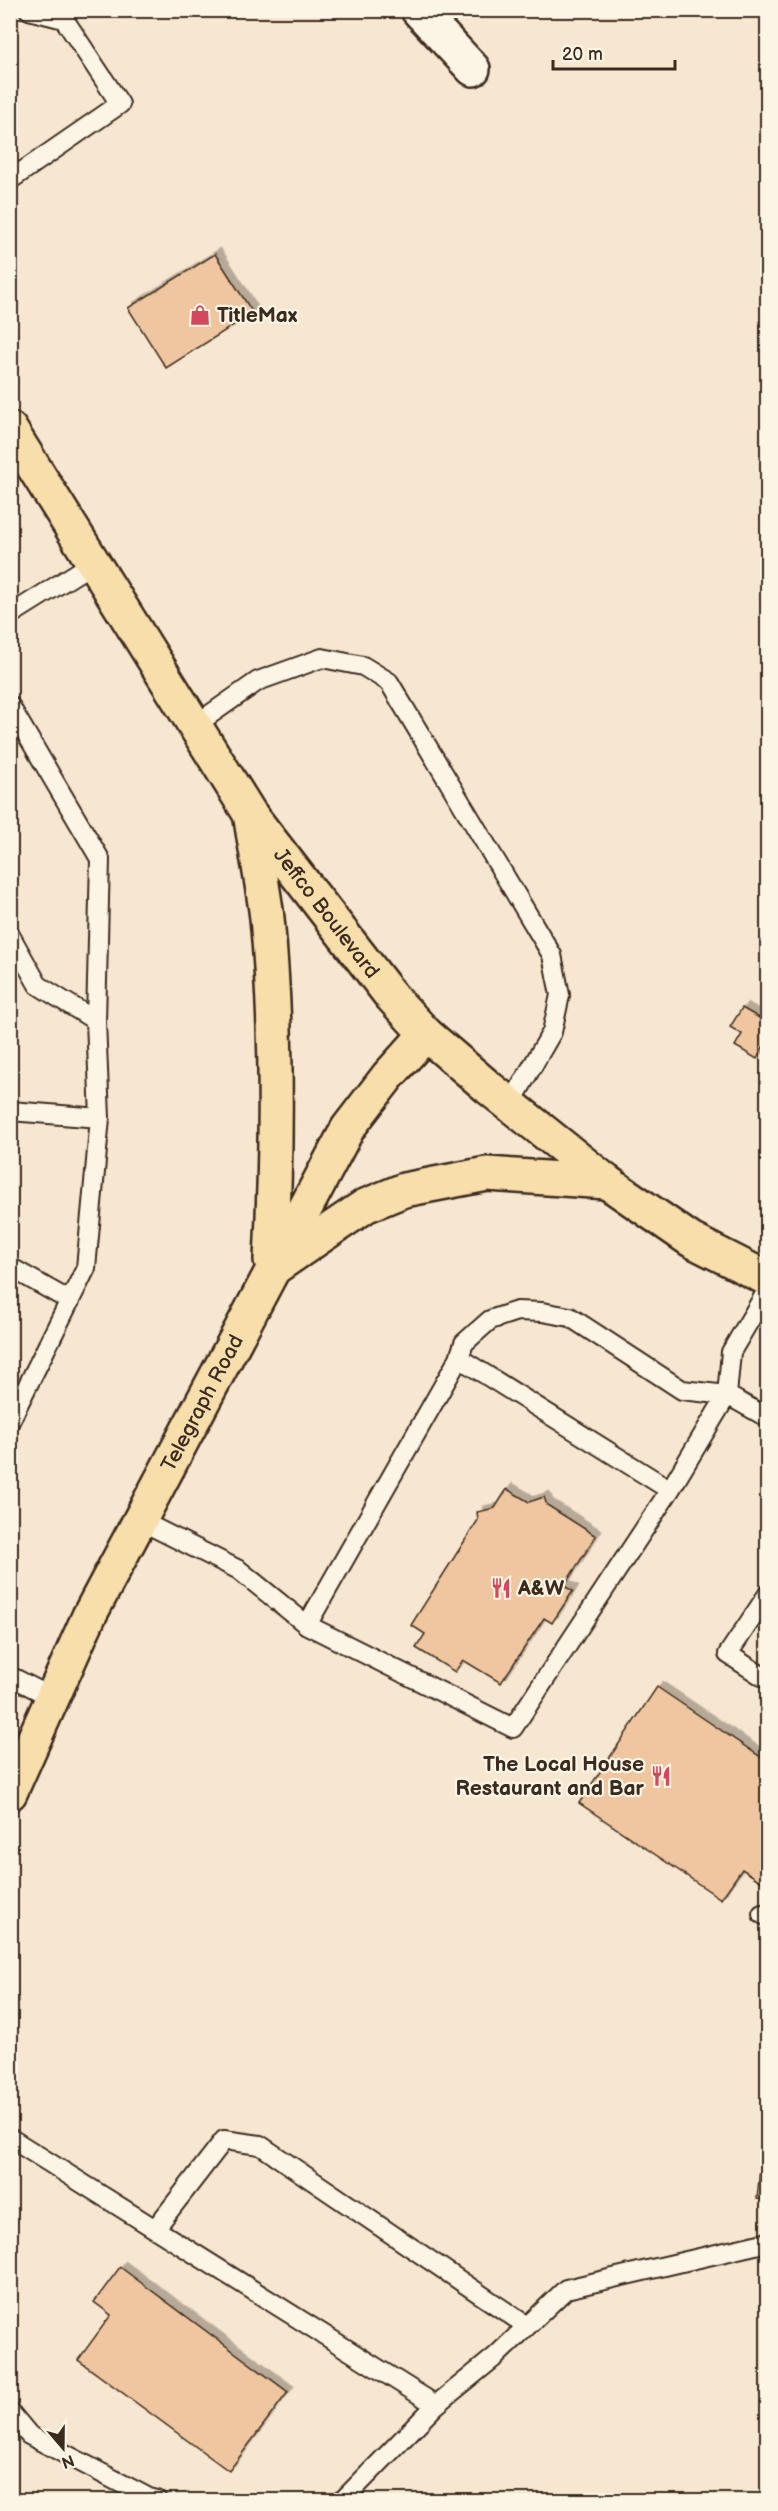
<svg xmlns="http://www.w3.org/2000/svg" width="778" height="2511" font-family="'Balsamiq Sans',sans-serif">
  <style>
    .building { fill: #efc69f; stroke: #3b2a1e; stroke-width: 1.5; filter: url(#shadow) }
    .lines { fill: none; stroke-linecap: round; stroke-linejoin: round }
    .service-casing { stroke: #3b2a1e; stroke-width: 22 }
    .minor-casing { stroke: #3b2a1e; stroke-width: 38 }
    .primary-casing { stroke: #3b2a1e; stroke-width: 38 }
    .service { stroke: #fcf5e5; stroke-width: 18 }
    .minor { stroke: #fcf5e5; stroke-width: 33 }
    .primary { stroke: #f8deab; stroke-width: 33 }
    .labels { text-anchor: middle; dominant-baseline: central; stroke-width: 4.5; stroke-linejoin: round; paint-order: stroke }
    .poi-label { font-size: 21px; font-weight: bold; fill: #3b2a1e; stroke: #fcf5e5; text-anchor: start }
    .street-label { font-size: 21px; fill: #3b2a1e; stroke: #fcf5e5 }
  </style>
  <defs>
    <filter id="shadow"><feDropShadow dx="5.5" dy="-5.5" stdDeviation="0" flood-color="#0004"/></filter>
  </defs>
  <rect width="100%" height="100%" fill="#f8e7d0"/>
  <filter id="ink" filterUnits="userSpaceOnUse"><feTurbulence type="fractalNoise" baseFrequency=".0167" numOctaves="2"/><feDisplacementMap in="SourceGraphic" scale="12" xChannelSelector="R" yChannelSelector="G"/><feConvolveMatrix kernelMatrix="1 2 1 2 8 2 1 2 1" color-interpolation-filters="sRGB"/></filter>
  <g filter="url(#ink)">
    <path class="building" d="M215,254l38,59 -87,55 -38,-60z
      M742,1008l26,15v26l-5,-2 -6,12 -22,-13 7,-12 -12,-7z
      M507,1489l22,13 15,-5 3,8 49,31 -32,50 9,5 -21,32 -8,-5 -43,65 -38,-23 -8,12 -39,-24 9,-14 -14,-9 67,-105 -1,-8 18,-4z
      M657,1687l111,75v124l-26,-17 -21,30 -142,-96z
      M768,2089v111l-11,-1z
      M120,2267l168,125 -59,79 -151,-111 33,-45 -17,-13z"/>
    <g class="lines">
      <g class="service-casing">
        <path id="service" d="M10,180l110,-76 -56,-85 -35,-9
          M10,615l83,-52
          M10,706l90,153 -4,162 4,97 -14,150 -76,153
          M195,725l63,-44 64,-23 41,8 26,16 163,273 8,40 -8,37 -42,73
          M10,935l28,50 58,36
          M10,1111l90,7
          M10,1267l60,34
          M459,1358l211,132
          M139,1520l100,50 68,55 206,103 157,-238 57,-95 4,-43 37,-63
          M768,1594l-40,60 40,26
          M307,1625l152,-267 5,-15 26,-23 27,-9 25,1 28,5 112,73 45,5 41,23
          M10,1676l43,22
          M762,1914l6,3
          M10,2138l426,267
          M155,2229l69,-89 36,5 267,181
          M10,2412l19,23 120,63 8,2
          M343,2500l93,-95 60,-49 70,-67 202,-47"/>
      </g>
      <g class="minor-casing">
        <path id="minor" d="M418,10l55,59"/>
      </g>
      <g class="primary-casing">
        <g id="primary">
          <path id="s1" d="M10,429l240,385 141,182 35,38 63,54 118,94 84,58 77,39"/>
          <path d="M251,819c5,33 12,66 16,99 11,114 10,228 4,342"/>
          <path d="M274,1268l91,-62 39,-16 83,-16 120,8"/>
          <path id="s2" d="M10,1793l79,-177 259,-488 40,-52 38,-42"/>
        </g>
      </g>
      <use href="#service" class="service"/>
      <use href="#minor" class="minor"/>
      <use href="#primary" class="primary"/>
    </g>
  </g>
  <defs>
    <g id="shop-bare" transform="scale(1.62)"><path d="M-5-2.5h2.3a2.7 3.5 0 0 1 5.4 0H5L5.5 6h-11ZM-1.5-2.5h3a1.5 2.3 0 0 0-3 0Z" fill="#d1495b" stroke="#fcf5e5" stroke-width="2.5" paint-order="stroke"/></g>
    <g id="restaurant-bare" transform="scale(1.62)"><path d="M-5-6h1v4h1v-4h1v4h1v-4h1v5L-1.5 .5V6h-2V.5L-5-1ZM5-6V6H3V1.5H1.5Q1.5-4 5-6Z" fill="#d1495b" stroke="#fcf5e5" stroke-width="2.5" paint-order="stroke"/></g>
  </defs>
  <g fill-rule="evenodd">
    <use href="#shop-bare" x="200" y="315"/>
    <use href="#restaurant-bare" x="501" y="1588"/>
    <use href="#restaurant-bare" x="661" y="1776"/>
  </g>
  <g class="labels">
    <g class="poi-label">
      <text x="217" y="315">TitleMax</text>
      <text x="518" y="1588">A&amp;W</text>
      <text x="644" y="1764" text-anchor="end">The Local House<tspan x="644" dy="24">Restaurant and Bar</tspan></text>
    </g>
    <g class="street-label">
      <text stroke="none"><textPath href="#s1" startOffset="579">Jeffco Boulevard</textPath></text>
      <text stroke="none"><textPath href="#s2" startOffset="435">Telegraph Road</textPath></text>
    </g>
  </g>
  <rect width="778" height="2511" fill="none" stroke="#fcf5e5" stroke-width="36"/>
  <rect x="18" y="18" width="742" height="2475" fill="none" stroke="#3b2a1e" stroke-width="2" filter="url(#ink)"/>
  <g transform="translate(63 2448) rotate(160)" stroke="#fcf5e5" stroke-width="4.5" paint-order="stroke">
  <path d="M0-4.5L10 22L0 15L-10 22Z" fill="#3b2a1e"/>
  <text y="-9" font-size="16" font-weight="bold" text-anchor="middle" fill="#3b2a1e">N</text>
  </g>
  <path d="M553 60v9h122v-9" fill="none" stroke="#3b2a1e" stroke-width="3"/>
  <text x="562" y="60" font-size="18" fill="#3b2a1e" stroke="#fcf5e5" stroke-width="4.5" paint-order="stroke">20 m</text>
</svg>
